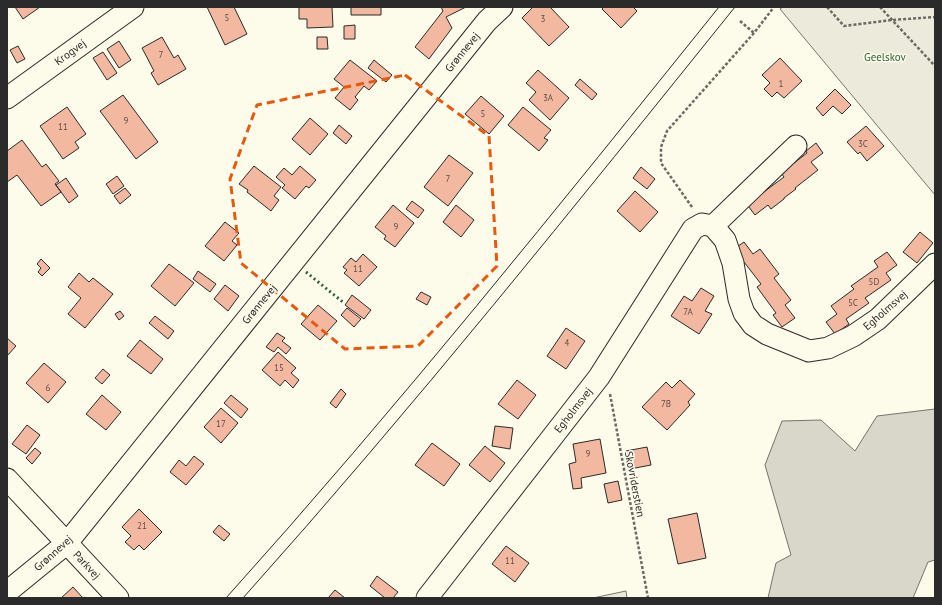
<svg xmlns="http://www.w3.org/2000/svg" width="942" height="605" font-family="'PT Sans',sans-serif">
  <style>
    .green { fill: #ecebdb; stroke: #74746e }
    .water { fill: #d8d7c9; stroke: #74746e }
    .building { fill: #f2b8a0; stroke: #2b2b2b }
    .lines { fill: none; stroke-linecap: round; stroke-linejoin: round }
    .minor-casing { stroke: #2b2b2b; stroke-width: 23 }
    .path { stroke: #6a6964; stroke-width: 2.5; stroke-dasharray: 3 2; stroke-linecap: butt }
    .minor { stroke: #fdfbea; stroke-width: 21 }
    .tram { stroke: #2b2b2b; stroke-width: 1 }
    .hedge { stroke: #34623c; stroke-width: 3; stroke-dasharray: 2 3; stroke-linecap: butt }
    .marked { fill: none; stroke: #e8590c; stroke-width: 3; stroke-dasharray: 8 5; stroke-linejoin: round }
    .labels { text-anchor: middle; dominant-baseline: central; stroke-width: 3; stroke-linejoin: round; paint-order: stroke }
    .number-label { font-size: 9px; fill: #5d4e48 }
    .street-label { font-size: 11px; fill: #2b2b2b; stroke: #fdfbea }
    .park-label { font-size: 11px; fill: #34623c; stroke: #fdfbea }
  </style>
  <rect width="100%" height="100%" fill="#fdfbea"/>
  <path class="green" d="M783,7h152v188l-155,-186z
    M626,591l1,7h-34z"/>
  <path class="water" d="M935,409v151l-7,2 -15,36h-145l8,-35 15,-8 -26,-90 17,-44 39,-1 34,31 22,-35z"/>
  <path class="building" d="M15,7h25l-17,12z
    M207,7h27l13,27 -22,11z
    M299,7h33l1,20 -26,1v-9h-8z
    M351,7h30v8h-30z
    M441,7h25l-20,10 6,11 -23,31 -14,-12 28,-36z
    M533,7h17l19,20 -20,19 -27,-28z
    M604,7h29l4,4 -16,17 -19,-19z
    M355,25v14h-11v-13z
    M162,37l12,21 4,-3 8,14 -28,16 -7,-12 3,-2 -12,-23z
    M317,37h10l1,12h-11z
    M119,41l12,19 -12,8 -12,-19z
    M18,46l7,13 -8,4 -7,-13z
    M103,52l14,21 -10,7 -14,-22z
    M780,58l22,23 -18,17 -7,-6 -5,5 -8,-8 6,-6 -8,-8z
    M350,60l27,21 -8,9 -5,-4 -9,11 3,3 -8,10 -15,-12 9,-11 -10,-8z
    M374,60l18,15 -6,7 -18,-14z
    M538,70l31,28 -19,22 -21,-20 7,-8 -10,-9z
    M580,79l17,15 -5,6 -17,-15z
    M835,89l16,16 -9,9 -9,-8 -10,10 -7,-8z
    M123,95l35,47 -22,17 -36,-48z
    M481,96l23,20 -15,18 -24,-20z
    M67,107l19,27 -11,8 4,6 -16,11 -23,-33z
    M523,107l28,23 -7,8 4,2 -9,11 -31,-26z
    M310,118l18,16 -18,21 -18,-16z
    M339,125l13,11 -6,8 -13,-11z
    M866,126l18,20 -17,15 -7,-9 -2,2 -11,-12z
    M22,140l20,27 4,-3 13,17 -4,3 6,8 -20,14 -24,-31 -10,7v-31z
    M816,143l7,10 -12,9 7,8 -23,18 1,1 -12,9v1l-13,10 -3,-4 -13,10 -10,-13 16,-8 23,-17 -3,-4 26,-20 -1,-2z
    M449,155l24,18 -25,33 -24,-19z
    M254,166l27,21 -7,9 5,4 -8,11 -24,-19 1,-2 -9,-6z
    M300,166l16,14 -7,8 -3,-2 -11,13 -13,-11 3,-3 -9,-8 8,-9 8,7z
    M641,167l14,12 -8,10 -14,-11z
    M117,176l7,10 -11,8 -7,-10z
    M66,178l12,18 -9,7 -13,-18z
    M125,188l6,7 -11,9 -6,-8z
    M635,191l23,21 -18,20 -23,-21z
    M412,201l12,9 -6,8 -12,-9z
    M393,205l21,18 -19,24 -11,-8 2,-3 -11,-9z
    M456,205l18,15 -13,17 -18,-15z
    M225,222l14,11 -7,8 5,4 -13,16 -19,-15z
    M920,232l13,11 -16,20 -14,-11z
    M744,242l9,12 7,-5 19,25 -5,4 17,22 -6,5 10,13 -13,9 -9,-12 3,-2 -19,-26 4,-3 -17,-22 -3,3 -10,-14z
    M887,252l10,13 -11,8 5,7 -26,18 4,5 -23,16 3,5 -14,10 -9,-12 11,-8 -6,-8 23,-17 -3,-3 27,-19 -4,-6z
    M363,254l14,13 -18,19 -15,-13 3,-3 -4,-3 8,-9 5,4z
    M41,259l9,9 -8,8 -4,-4 3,-4 -4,-4z
    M169,264l25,19 -19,23 -24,-20z
    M198,271l18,13 -6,8 -17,-13z
    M79,273l10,9 4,-4 20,16 -28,34 -17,-14 13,-16 -13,-11z
    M225,285l14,11 -11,15 -14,-12z
    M701,288l13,8 -9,15 7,3 -13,20 -28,-18 13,-20 8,5z
    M421,292l10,5 -4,8 -11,-6z
    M352,295l19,15 -7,9 -19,-14z
    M318,305l19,16 -17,19 -19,-16z
    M347,308l14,11 -7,8 -13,-12z
    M120,311l4,5 -5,4 -4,-6z
    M155,316l19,15 -6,8 -19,-16z
    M566,328l19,13 -19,28 -19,-13z
    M277,333l8,5 -3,3 9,7 -5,6 -8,-7 -4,5 -8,-5z
    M7,338l9,8 -9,10z
    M140,340l23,19 -12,15 -24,-18z
    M278,352l18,16 -5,5 8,7 -6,8 -8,-8 -5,6 -18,-16z
    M44,363l22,19 -18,21 -22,-20z
    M103,369l7,6 -8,9 -7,-6z
    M517,380l19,15 -18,24 -20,-15z
    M680,380l15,14 -7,8 2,3 -23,25 -25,-23 24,-25 6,6z
    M341,389l5,5 -10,14 -6,-5z
    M102,395l19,17 -15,18 -20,-16z
    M231,395l17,14 -7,9 -17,-15z
    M221,408l17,15 -17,20 -17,-16z
    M27,425l13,10 -14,19 -14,-10z
    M495,426l18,2 -3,21 -18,-3z
    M600,439l6,34 -25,5 1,10 -9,1 -4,-25 7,-2 -3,-18z
    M432,443l28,21 -16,22 -29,-21z
    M485,446l20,17 -15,19 -21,-17z
    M647,447l4,18 -21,4 -4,-18z
    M35,448l6,5 -9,11 -6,-6z
    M194,456l10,8 -18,21 -16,-13 9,-12 7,6z
    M618,481l4,19 -14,3 -4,-19z
    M139,509l23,23 -18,18 -5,-5 -5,5 -9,-8 6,-6 -9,-9z
    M697,513l9,45 -28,6 -10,-45z
    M219,525l11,9 -6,7 -11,-9z
    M506,546l23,17 -14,19 -23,-18z
    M377,576l21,16 -5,6h-8l-15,-12z
    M73,587l10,11h-22z
    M335,590l10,8h-17z"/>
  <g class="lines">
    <g class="minor-casing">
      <path id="minor" d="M7,98l126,-91
        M713,226l83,-80
        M7,479l111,119
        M7,592l60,-49 420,-522 15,-14
        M427,598l172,-221 94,-148 9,-5 11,2 12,14 8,23 6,36 5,14 9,12 14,9 42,17 19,-3 25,-12 25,-17 57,-55"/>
    </g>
    <path class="path" d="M827,7l17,19 48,-6 43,-3
      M880,7l55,59
      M740,21l14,12
      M692,207l-31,-44v-16l6,-16 87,-98 20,-26
      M610,394l38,204"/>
    <use href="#minor" class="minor"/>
    <path class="tram" d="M226,598c172,-191 332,-391 493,-591
      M243,598c171,-191 331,-391 492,-591"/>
    <path class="hedge" d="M306,272l38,31"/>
  </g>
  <path class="marked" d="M405,75l84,61 8,130 -79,80 -73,3 -104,-86 -11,-84 27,-74z"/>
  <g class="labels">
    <g class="number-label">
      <text x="227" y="17">5</text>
      <text x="543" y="18">3</text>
      <text x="161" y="54">7</text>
      <text x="781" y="83">1</text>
      <text x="548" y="97">3A</text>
      <text x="483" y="113">5</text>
      <text x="126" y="120">9</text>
      <text x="63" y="126">11</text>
      <text x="863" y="143">3C</text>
      <text x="448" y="178">7</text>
      <text x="396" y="226">9</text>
      <text x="358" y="268">11</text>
      <text x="874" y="281">5D</text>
      <text x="853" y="302">5C</text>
      <text x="688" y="311">7A</text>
      <text x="567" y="342">4</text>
      <text x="279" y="367">15</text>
      <text x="48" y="387">6</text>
      <text x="666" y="403">7B</text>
      <text x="221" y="423">17</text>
      <text x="588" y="453">9</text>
      <text x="142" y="525">21</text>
      <text x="510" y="560">11</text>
    </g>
    <g class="street-label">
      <text transform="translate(70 52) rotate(-36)">Krogvej</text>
      <text transform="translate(462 52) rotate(-51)">Grønnevej</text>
      <text transform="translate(259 304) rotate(-51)">Grønnevej</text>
      <text transform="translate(885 310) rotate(-41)">Egholmsvej</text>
      <text transform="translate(573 410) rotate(-52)">Egholmsvej</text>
      <text transform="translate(635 484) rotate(79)">Skovriderstien</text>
      <text transform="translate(53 553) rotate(-42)">Grønnevej</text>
      <text transform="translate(87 565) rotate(47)">Parkvej</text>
    </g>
    <g class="park-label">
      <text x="885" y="57">Geelskov</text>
    </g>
  </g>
  <rect width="942" height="605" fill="none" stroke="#2b2b2b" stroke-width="16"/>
</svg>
